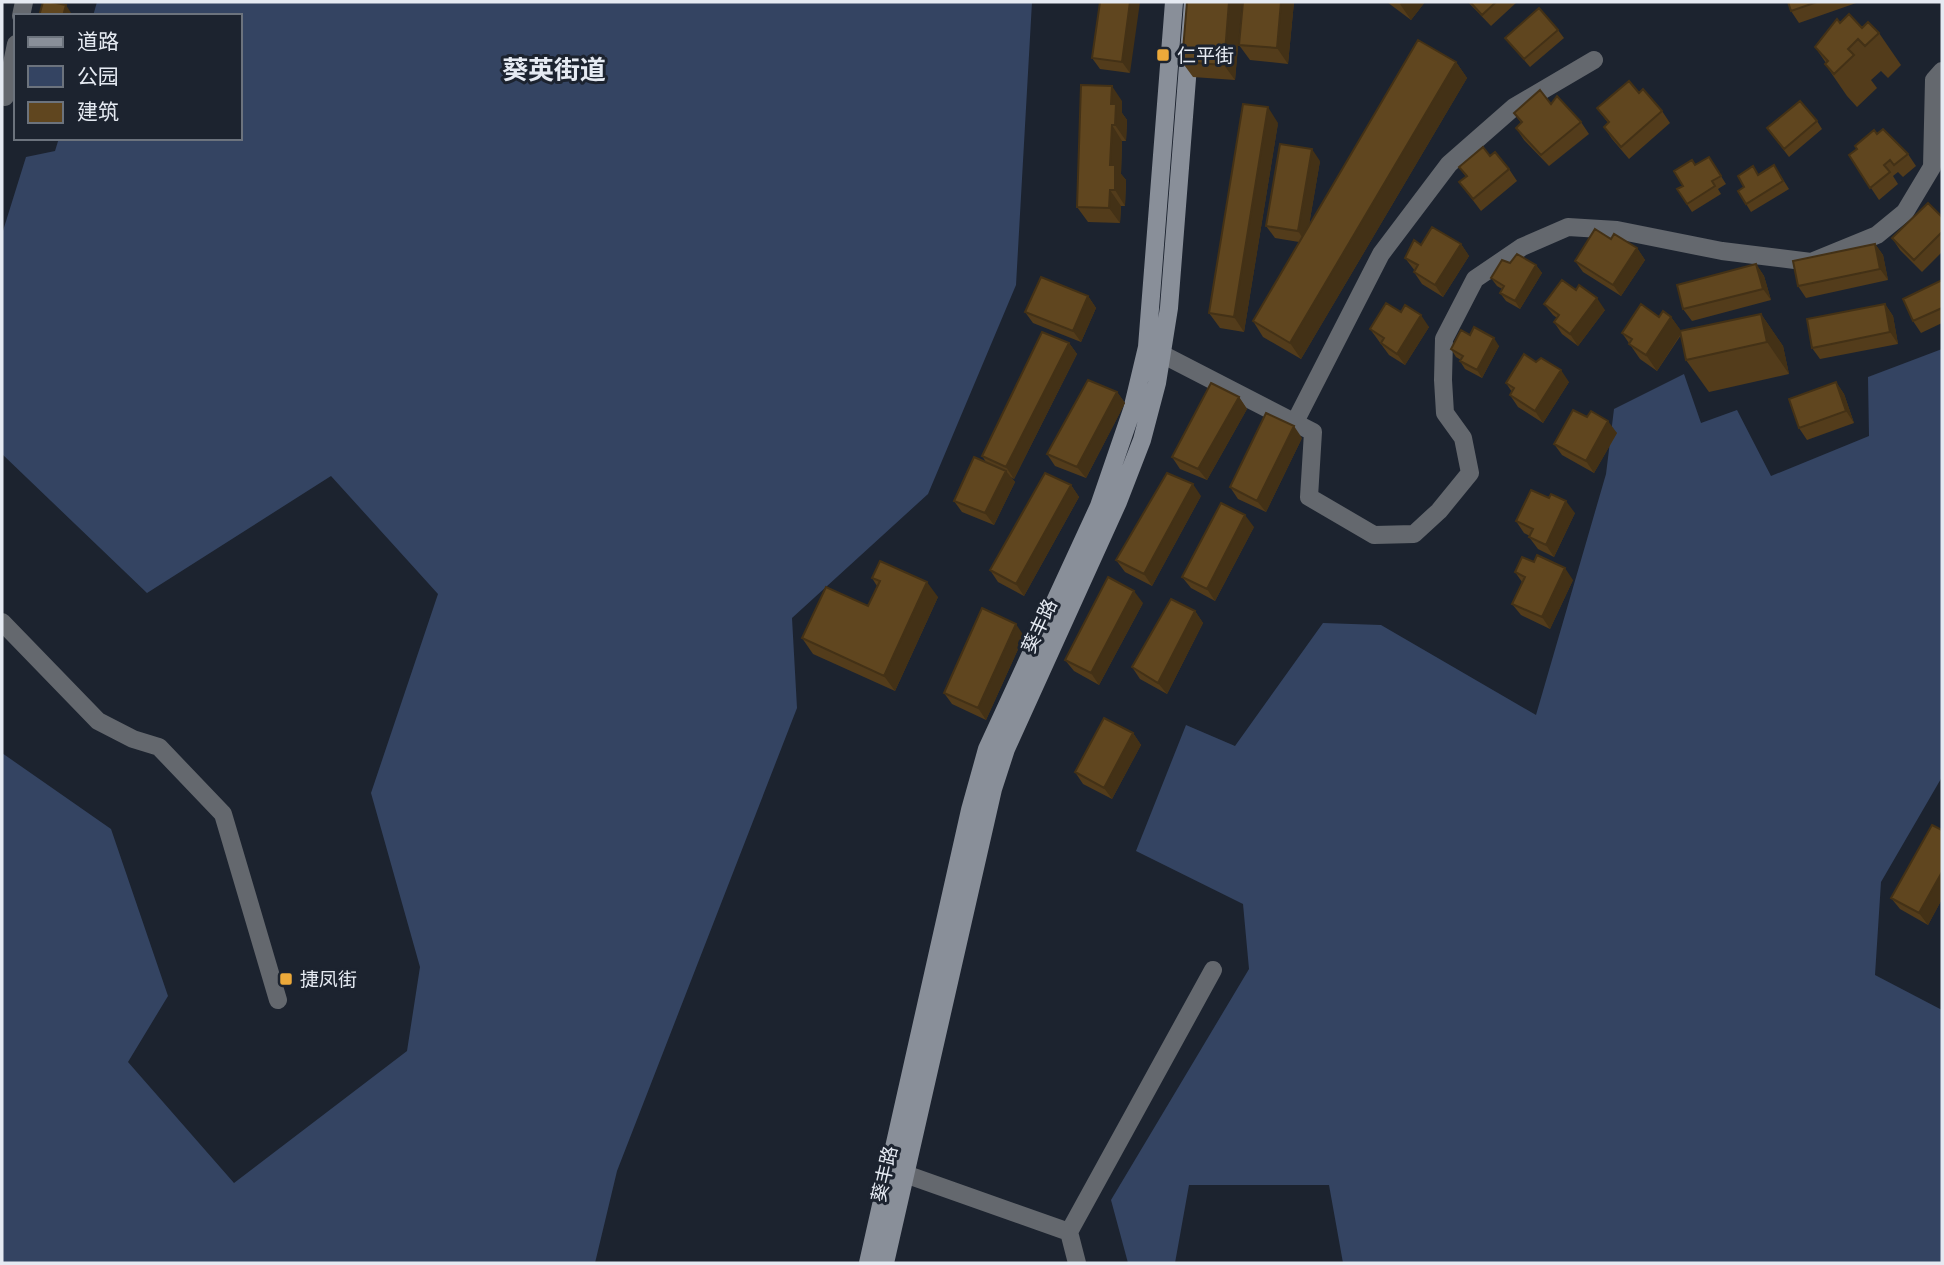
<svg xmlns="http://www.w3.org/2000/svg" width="1944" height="1265" font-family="'Asap Condensed','Noto Sans SC',sans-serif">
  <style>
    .green { fill: #344462 }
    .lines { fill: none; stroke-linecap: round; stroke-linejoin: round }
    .minor { stroke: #64686e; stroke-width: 18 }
    .secondary { stroke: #898f99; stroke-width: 18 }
    .wall { fill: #533c1b }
    .shaded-wall { fill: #433116 }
    .building { fill: #60461f; stroke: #433116; stroke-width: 2 }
    .poi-dot { fill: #eca93a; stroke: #1c232f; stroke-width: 2.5 }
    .labels { text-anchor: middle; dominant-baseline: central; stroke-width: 6; stroke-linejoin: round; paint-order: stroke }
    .poi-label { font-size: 19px; fill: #e5eaf2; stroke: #1c232f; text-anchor: start }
    .street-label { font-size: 19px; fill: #e5eaf2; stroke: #1c232f }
    .district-label { font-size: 26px; font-weight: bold; fill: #e5eaf2; stroke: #1c232f }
  </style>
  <rect width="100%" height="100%" fill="#1c232f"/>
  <path class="green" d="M97,2h935l-16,283 -88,209 -136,124 5,90 -180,463 -22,92h-593v-510l109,76 57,167 -40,66 106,121 173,-132 13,-84 -49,-174 67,-199 -107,-118 -184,117 -145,-139v-220l24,-77 29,-6 4,-13h181v-122h-147z
    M1942,349v428l-61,105 -6,93 67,35v253h-599l-14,-78h-140l-14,78h-47l-17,-63 138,-231 -6,-65 -107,-53 50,-126 49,21 88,-123 58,2 155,90 70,-241 8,-65 70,-35 17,49 36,-13 34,66 98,-40 -1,-59z"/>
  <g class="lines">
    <path class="minor" d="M21,16l3,-14
      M5,97l11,-53
      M1150,348l163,84 -4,65 65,38 40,-1 25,-23 31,-38 -7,-35 -18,-25 -2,-33 1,-41 31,-60 47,-32 46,-20 49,3 105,21 89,11 66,-27 28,-23 27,-45 2,-87 8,-9
      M1295,422l86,-168 68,-90 65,-57 80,-47
      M2,622l96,99 35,18 26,8 64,67 55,186
      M905,1174l164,58 8,31
      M1069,1232l144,-262"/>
    <path class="secondary" d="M868,1263l102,-453 17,-61 112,-243 33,-96 15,-63 27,-345
      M885,1263l108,-474 13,-40 112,-247 24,-62 15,-57 12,-75 24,-306"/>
  </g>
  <path class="wall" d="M1100,2l30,71 -30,-4 -8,-11z
    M1187,2h55l-7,78 -42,-3 -11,-15z
    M1294,2l-6,62 -38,-4 -11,-15z
    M1387,2h38l-14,18z
    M1468,2h49l-26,24z
    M1788,2h71l-60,21 -8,-12z
    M1862,28l17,5 22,32 -13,13 -7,-7 -10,9 6,8 -20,19 -10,-11 -22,-32 1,-1 -11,-16z
    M1558,30l6,8 -34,29 -25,-29z
    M1456,62l11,16 -166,281 -38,-22 -10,-16 46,-79 -24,-4 -9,-12 54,-65 -11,64z
    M1639,93l23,18 8,12 -41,36 -17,-20 -8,-12 4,-4 -11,-15z
    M1122,101v12l5,7 -1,21h-4l-1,33 5,6 -1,26h-4l-1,17 -32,-1 -11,-15z
    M1551,104l30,18 8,12 -40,32 -25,-26 -8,-12 5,-5 -7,-10z
    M1817,121l5,8 -33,28 -22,-29z
    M1278,123l-34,209 -24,-4 -11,-15z
    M1908,154l8,12 -13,11 -5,-5 -5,4 5,8 -19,16 -30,-45z
    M1490,156l19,13 8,12 -36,30 -22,-29 7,-5 -7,-10z
    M1709,157l17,27 -8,5 3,5 -29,18 -15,-23 6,-3 12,-21z
    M1774,165l15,24 -38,23 -5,-8 -2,-17 15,-12z
    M1942,217v35l-20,20 -22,-22 -8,-12z
    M1611,239l26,9 8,12 -24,36 -38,-24 -8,-11z
    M1461,244l8,12 -26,41 -21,-13 -8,-12 1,-1 -10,-13 16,-13z
    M1875,244l8,11 5,25 -82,18 -8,-12z
    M1510,263l26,2 6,8 -22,36 -14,-8 -6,-8 2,-4 -5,-3 -6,-8z
    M1756,264l8,12 7,24 -79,21 -9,-12z
    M1942,280v43l-21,10 -8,-12z
    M1088,296l8,12 -15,34 -48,-19 -8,-11z
    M1544,304l61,6 -27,36 -16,-12 -8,-12 3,-4 -4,-3z
    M1885,304l8,12 5,28 -78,15 -8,-11z
    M1401,312l28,15 -24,38 -16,-10 -19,-26z
    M1761,314l22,32 6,28 -80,18 -23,-32 -5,-25 -24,36 -17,-12 -18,-26 37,-16h12l10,14z
    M1470,335l29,11 -17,32 -17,-9 -5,-8 1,-1 -5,-3 -5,-8z
    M1069,343l8,11 -63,125 -3,-2 4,5 -21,43 -32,-13 -8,-11 32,-39 -4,-6z
    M1569,382l-26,41 -25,-16 -8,-12 2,-3 -6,-9z
    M1836,382l8,12 10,29 -47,17 -8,-12z
    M1117,392l8,11 -39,75 -31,-12 -8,-12z
    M1239,397l8,12 -40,71 -27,-11 -8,-12z
    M1587,417l30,16 -23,40 -32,-18 -8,-11z
    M1302,438l-36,74 -28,-13 -8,-12z
    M1071,485l8,12 -55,99 -26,-14 -8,-12z
    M1201,496l-49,90 -27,-14 -9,-12z
    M1575,513l-21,44 -16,-8 -9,-12 1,-1 -6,-3 -8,-12z
    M1254,527l-39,74 -24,-13 -9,-11z
    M1515,572l58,8 -23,49 -29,-14 -9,-11 10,-22z
    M872,578l66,19 -43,94 -82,-37 -11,-16 66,-32 9,-20z
    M1143,603l-44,82 -25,-14 -9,-11z
    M1195,611l8,12 -36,71 -27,-15 -8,-12z
    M1024,636l-38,84 -34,-16 -8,-11z
    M1133,733l8,12 -29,54 -29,-15 -8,-12z
    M1942,830v69l-14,26 -28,-16 -9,-11z"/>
  <path class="shaded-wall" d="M1130,2h10l-10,71 -8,-11z
    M1229,2h13l-7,78 -11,-15z
    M1281,2h13l-6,62 -11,-16z
    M1402,2h23l-14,18 -11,-16z
    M66,5l7,11h-10z
    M1456,62l11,16 -166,281 -11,-16z
    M1112,86l10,15v12l5,7 -1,21 -11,-16 -4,-21z
    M1268,107l10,16 -34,209 -10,-15z
    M1112,125l10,16 -1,33 5,6 -1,26 -10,-16 -5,-25z
    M1312,149l8,12 -14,82 -8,-12z
    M1110,190l11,16 -1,17 -11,-15z
    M1461,244l8,12 -26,41 -8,-12z
    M1875,244l8,11 5,25 -8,-11z
    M1637,248l8,12 -24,36 -8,-11z
    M1756,264l8,12 7,24 -8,-11z
    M1536,265l6,8 -22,36 -5,-8z
    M1088,296l8,12 -15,34 -8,-11z
    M1597,298l8,12 -27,36 -8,-12z
    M1885,304l8,12 5,28 -8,-12z
    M1761,314l22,32 6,28 -22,-32z
    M1421,315l8,12 -24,38 -8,-11z
    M1671,317l11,15 -25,39 -11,-16z
    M1494,338l5,8 -17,32 -5,-8z
    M1069,343l8,11 -63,125 -8,-12z
    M1561,370l8,12 -26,41 -8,-12z
    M1836,382l8,12 10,29 -8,-12z
    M1117,392l8,11 -39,75 -9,-11z
    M1239,397l8,12 -40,71 -9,-11z
    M1608,421l9,12 -23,40 -8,-12z
    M1294,426l8,12 -36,74 -9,-11z
    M1006,471l9,11 -21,43 -9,-12z
    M1193,484l8,12 -49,90 -8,-12z
    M1071,485l8,12 -55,99 -8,-12z
    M1566,501l9,12 -21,44 -8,-12z
    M1245,515l9,12 -39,74 -8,-12z
    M1565,568l8,12 -23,49 -8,-12z
    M927,582l11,15 -43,94 -11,-15z
    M1134,591l9,12 -44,82 -8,-12z
    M1195,611l8,12 -36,71 -9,-11z
    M1016,624l8,12 -38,84 -8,-12z
    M1133,733l8,12 -29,54 -8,-11z
    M1942,872v27l-14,26 -9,-12z"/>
  <path class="building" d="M43,2h8l15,3 -3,11h-24z
    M1100,2h30l-8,60 -30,-4z
    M1187,2h42l-5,63 -42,-3z
    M1243,2h38l-4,46 -38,-3z
    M1470,2h26l-14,13z
    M1788,2h29l-26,9z
    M1539,8l19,22 -34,29 -19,-21z
    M1849,14l13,14 6,-6 11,11 -14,13 -7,-7 -10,10 6,6 -20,19 -9,-10 3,-3 -13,-14 22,-28 3,4z
    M1418,40l38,22 -166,281 -37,-22z
    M1629,81l10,12 4,-4 19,22 -41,36 -17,-20 5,-5 -12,-14z
    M1081,85l31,1 -1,18h5l-1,21h-3l-2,40h5v25h-5l-1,18 -32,-1z
    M1540,90l11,14 6,-8 24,26 -40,33 -25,-27 6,-6 -8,-9z
    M1800,101l17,20 -33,28 -17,-21z
    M1243,104l25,3 -34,210 -25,-4z
    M1883,129l25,25 -14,11 -4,-5 -6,5 6,7 -20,16 -21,-33 8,-6 -2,-3 19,-16 3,4z
    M1280,144l32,5 -14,82 -32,-5z
    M1483,147l7,9 5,-4 14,17 -36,30 -14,-17 8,-6 -8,-9z
    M1709,157l12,19 -9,5 3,5 -28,18 -10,-15 6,-3 -9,-15 18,-11 3,5z
    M1774,165l9,16 -37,23 -8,-13 6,-4 -6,-11 15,-10 5,9z
    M1928,203l14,14v15l-28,28 -22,-22z
    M1432,227l29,17 -26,41 -21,-13 4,-7 -13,-7 9,-18 7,5z
    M1595,229l16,10 3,-5 23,14 -24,37 -38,-24z
    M1875,244l5,25 -82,17 -5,-25z
    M1517,254l19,11 -21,36 -15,-8 4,-7 -13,-8 11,-18 8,3z
    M1756,264l7,25 -80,20 -6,-24z
    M1041,277l47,19 -15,35 -48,-19z
    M1562,280l14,10 3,-5 18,13 -27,36 -16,-12 5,-7 -15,-11z
    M1942,280v28l-29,13 -10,-22z
    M1386,303l15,9 4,-7 16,10 -24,39 -16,-11 3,-5 -14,-9z
    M1641,304l18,13 4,-6 8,6 -25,38 -17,-11 3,-5 -10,-6z
    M1885,304l5,28 -78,16 -5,-29z
    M1761,314l6,28 -81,18 -6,-29z
    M1474,327l20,11 -17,32 -17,-9 3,-5 -12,-7 10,-19 9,5z
    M1042,332l27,11 -63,124 -24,-11z
    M1524,354l12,8 5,-4 20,12 -26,41 -25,-16 4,-7 -8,-5z
    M1088,380l29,12 -40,75 -30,-13z
    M1836,382l10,29 -47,17 -10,-29z
    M1211,383l28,14 -41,72 -26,-12z
    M1573,410l14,7 4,-6 17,10 -22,40 -32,-17z
    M1266,413l28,13 -37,75 -27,-14z
    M974,457l32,14 -21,42 -31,-12z
    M1045,473l26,12 -55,99 -26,-14z
    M1167,473l26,11 -49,90 -28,-14z
    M1531,490l18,8 2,-4 15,7 -20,44 -17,-8 4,-8 -17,-8z
    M1221,503l24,12 -38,74 -25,-12z
    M1537,555l28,13 -23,49 -30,-13 13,-27 -10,-5 7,-15 12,5z
    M880,561l47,21 -43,94 -82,-38 24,-51 42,19 12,-25 -8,-3z
    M1108,577l26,14 -43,82 -26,-13z
    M1171,599l24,12 -37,72 -26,-16z
    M982,608l34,16 -38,84 -34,-15z
    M1104,718l29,15 -29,55 -29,-16z
    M1932,825l10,5v42l-23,41 -28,-15z"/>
  <g class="poi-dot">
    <rect x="1156" y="48" width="14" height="14" rx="3.5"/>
    <rect x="279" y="972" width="14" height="14" rx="3.5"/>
  </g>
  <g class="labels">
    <g class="poi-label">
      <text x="1177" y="55">仁平街</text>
      <text x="300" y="979">捷凤街</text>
    </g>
    <g class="street-label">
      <text transform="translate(1039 626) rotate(-65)">葵丰路</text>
      <text transform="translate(884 1174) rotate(-77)">葵丰路</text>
    </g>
    <g class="district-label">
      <text x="554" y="70">葵英街道</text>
    </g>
  </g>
  <rect width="1944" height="1265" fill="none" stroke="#e5eaf2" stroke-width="7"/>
  <rect x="14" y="14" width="228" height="126" fill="#1c232f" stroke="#6c737d" stroke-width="2"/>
  <rect x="28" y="37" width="35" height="10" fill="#898f99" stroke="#6c737d" stroke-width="2"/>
  <text x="77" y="49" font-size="21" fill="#e5eaf2">道路</text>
  <rect x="28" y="66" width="35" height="21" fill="#344462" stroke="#6c737d" stroke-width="2"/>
  <text x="77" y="84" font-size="21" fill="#e5eaf2">公园</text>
  <rect x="28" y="102" width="35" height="21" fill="#60461f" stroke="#6c737d" stroke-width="2"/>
  <text x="77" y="119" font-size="21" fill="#e5eaf2">建筑</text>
</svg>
